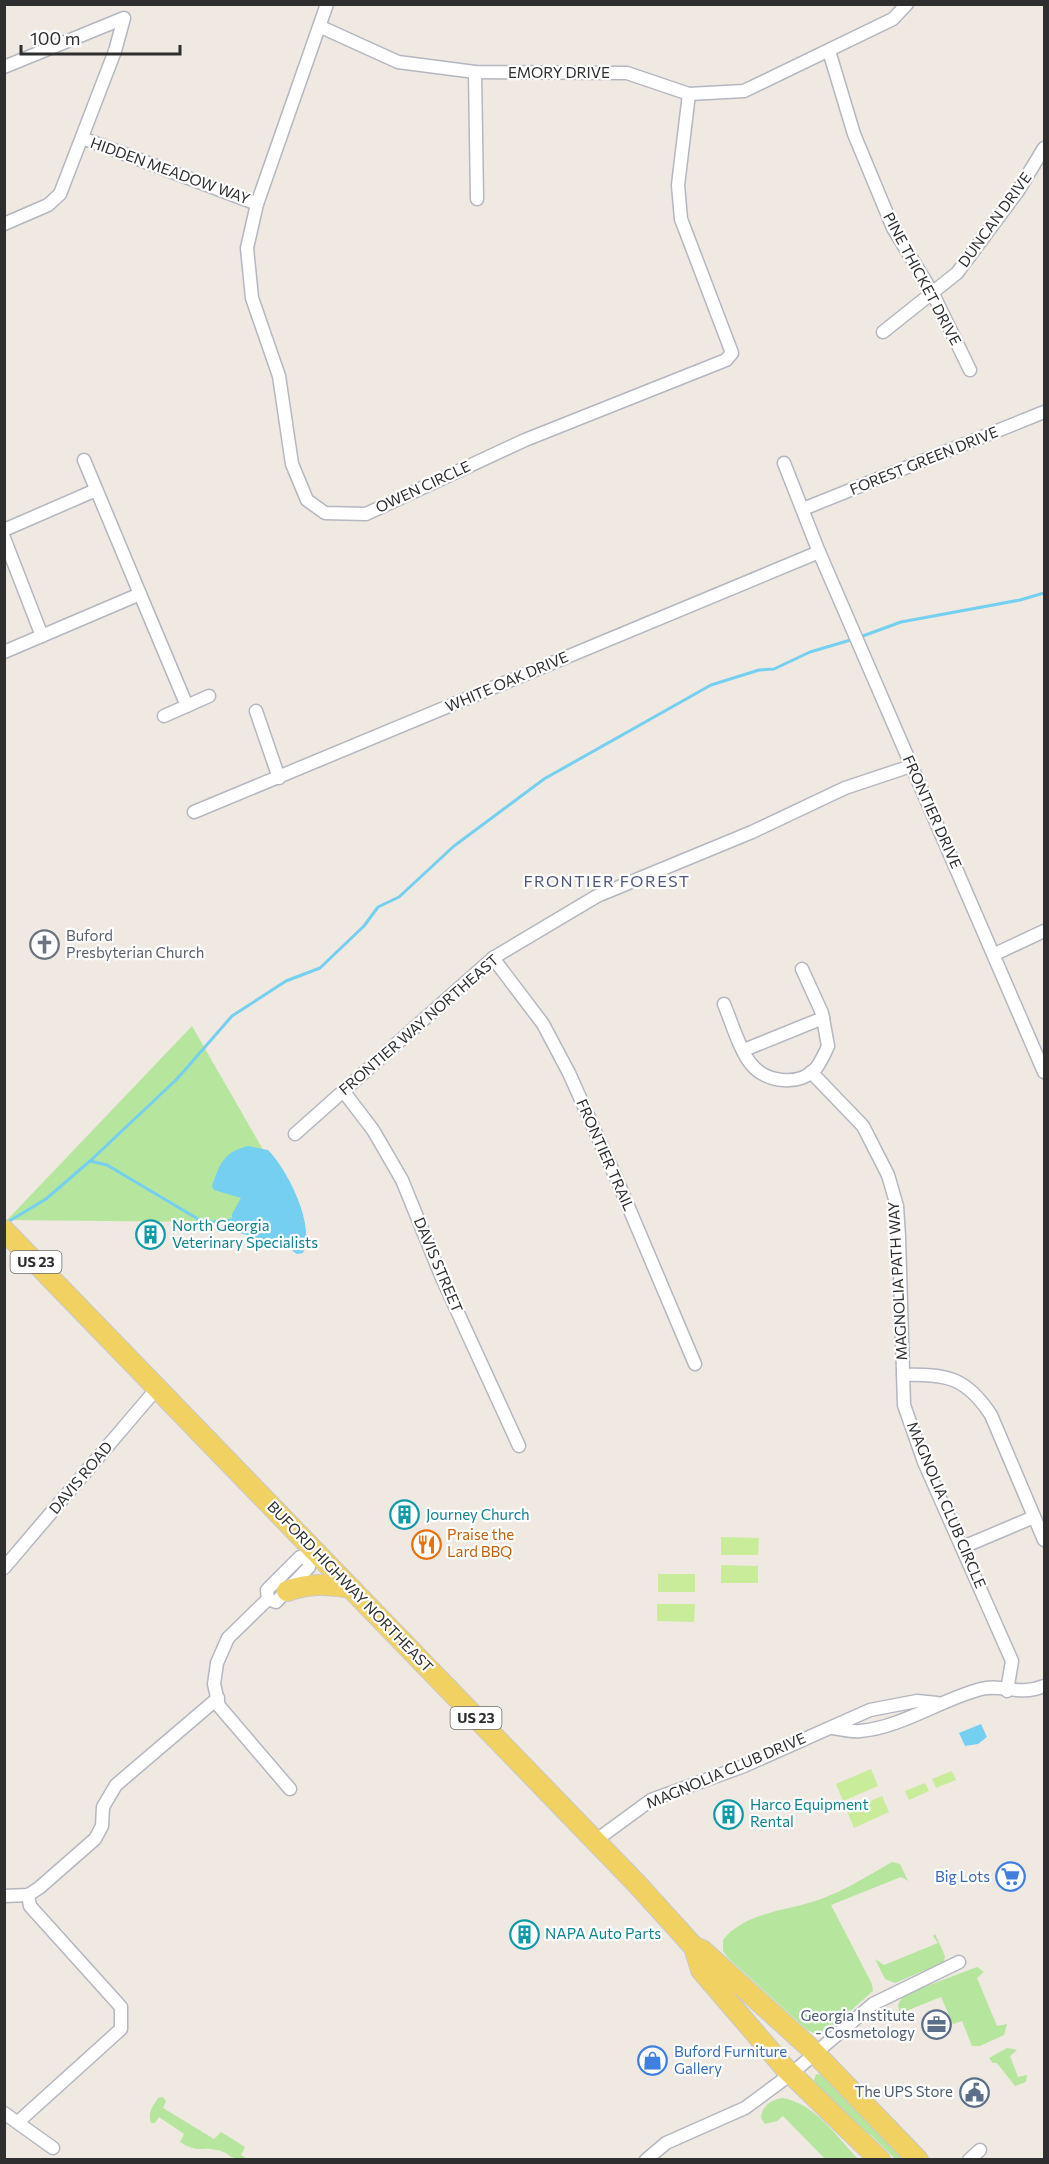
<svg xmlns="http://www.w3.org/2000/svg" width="1049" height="2164" font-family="Commissioner,sans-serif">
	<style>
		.green { fill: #b6e59e }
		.pitch { fill: #c9ec9a }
		.water { fill: #75cff0 }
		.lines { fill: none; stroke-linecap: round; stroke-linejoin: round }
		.stream { stroke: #75cff0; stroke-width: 3 }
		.street-casing { stroke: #b4b7c1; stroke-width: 15 }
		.primary-casing { stroke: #c9c9c9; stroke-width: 22 }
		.street { stroke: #fff; stroke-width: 12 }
		.primary { stroke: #f2d163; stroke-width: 20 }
		.labels { text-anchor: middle; stroke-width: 4.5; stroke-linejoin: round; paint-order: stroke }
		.shield { fill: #fff; stroke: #6d6d6d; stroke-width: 1.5 }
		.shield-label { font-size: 14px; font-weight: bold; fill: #2e2e2e }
		.street-label { font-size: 15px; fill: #2e2e2e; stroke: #fff }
		.worship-label { font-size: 15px; fill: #5b616d; stroke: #fff; text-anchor: start }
		.culture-label { font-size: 15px; fill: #0d838f; stroke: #fff; text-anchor: start }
		.food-label { font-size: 15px; fill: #c56008; stroke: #fff; text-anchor: start }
		.shop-label { font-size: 15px; fill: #366cbe; stroke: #fff; text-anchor: end }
		.service-label { font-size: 15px; fill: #4e5e75; stroke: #fff; text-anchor: end }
		.neighbourhood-label { font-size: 16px; letter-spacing: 1.5px; fill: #4d5680; stroke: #fff }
	</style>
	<rect width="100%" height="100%" fill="#efe9e1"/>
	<g class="green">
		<path d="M192 1026 305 1223 7 1220Z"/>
		<path d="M892 1862 900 1864 908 1881 901 1877 831 1905 872 1984 873 1991 827 2032 816 2034 807 2030 728 1958 723 1951V1940C746 1911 789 1911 821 1899 846 1890 869 1875 892 1862Z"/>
		<path d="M935 1934 945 1956 944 1962 895 1983 885 1979 875 1959 884 1965 938 1943 933 1936Z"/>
		<path d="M977 1967 984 1972 977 1978 997 2026 1007 2024 1004 2035 980 2046H972L962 2021 953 2024 941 1997 901 2013 899 2011 898 2005 903 1995Z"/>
		<path d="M1007 2048 1017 2050 1010 2056 1018 2077 1027 2075 1026 2082 1015 2086 997 2063H993L989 2058Z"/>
		<path d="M816 2074 822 2075 892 2145 910 2159H895L872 2136 848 2120 813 2083Z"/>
		<path d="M163 2097 166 2101 163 2108 214 2139 221 2132 245 2147 241 2155 248 2159C227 2160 232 2153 217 2150 199 2146 199 2154 180 2142L184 2134 159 2117 155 2123H151C147 2113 153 2106 158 2098Z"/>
		<path d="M782 2098C815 2103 837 2137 858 2159H825L783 2116 777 2121 765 2124 761 2118C762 2106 771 2100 782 2098Z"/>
	</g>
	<g class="pitch">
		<path d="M721 1537 759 1538 758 1555H721Z"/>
		<path d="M721 1565 758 1566V1583H721Z"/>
		<rect x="658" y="1574" width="37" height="18"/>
		<path d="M657 1604H695L694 1622 657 1621Z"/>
		<path d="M871 1769 878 1786 843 1801 836 1784Z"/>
		<path d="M952 1771 956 1780 936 1788 932 1779Z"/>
		<path d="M925 1783 929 1791 909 1800 905 1791Z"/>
		<path d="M882 1796 889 1812 854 1828 847 1811Z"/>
	</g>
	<g class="water">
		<path d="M248 1146 268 1150C287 1169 316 1225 303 1253L297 1254 287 1247 240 1233 232 1225V1214L241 1198 214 1190 212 1186C220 1163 224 1152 248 1146Z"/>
		<path d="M981 1724 987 1737 978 1744 965 1746 959 1733Z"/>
	</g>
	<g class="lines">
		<g class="stream">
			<path d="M860 637 901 622 1020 600 1044 593"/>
			<path d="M90 1161 107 1165 198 1219 213 1222 231 1220"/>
			<path d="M6 1223 46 1199 90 1161 177 1079 232 1016 286 981 320 968 364 926 378 907 399 897 454 846 544 779 711 685 759 670 774 669 810 652 854 639"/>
		</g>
		<defs>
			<g id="street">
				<path d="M327 4 257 204 247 248 252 298 279 376 292 464 307 500 325 513 366 514 525 440 726 360 732 353 681 219 678 185 689 94"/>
				<path d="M321 27 398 62 475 72 627 73 689 94 744 91 893 19 907 4"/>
				<path d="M829 51 854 134 893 228 932 292 970 370"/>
				<path d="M4 67 124 18 115 51 60 194 48 205 4 224"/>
				<path d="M475 72 477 199"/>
				<path d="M82 138 257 204"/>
				<path d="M883 332 957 273 1018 191 1044 148"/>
				<path d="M784 463 819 552 1044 1072"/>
				<path d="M803 509 1044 412"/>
				<path d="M4 530 96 490"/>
				<path d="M4 538 42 636"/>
				<path d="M140 594 187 706"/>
				<path d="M4 652 140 594 84 460"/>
				<path d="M256 711 279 778"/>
				<path d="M164 716 209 696"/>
				<path d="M194 812 819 552"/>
				<path d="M995 954 1044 931"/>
				<path d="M493 958 543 1024 569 1073 620 1187 695 1364"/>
				<path d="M724 1004C731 1021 740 1051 751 1064 766 1083 801 1087 817 1067 821 1061 825 1053 828 1046L822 1013 802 969"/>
				<path d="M744 1050 823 1018"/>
				<path d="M811 1072 863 1126 888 1175 897 1206 899 1237 904 1405 924 1462 1012 1661 1007 1691"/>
				<path d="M344 1092 373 1130 402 1180 442 1278 519 1446"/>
				<path d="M295 1134 493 958 597 896 752 832 845 788 911 766"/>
				<path d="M903 1375C947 1374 966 1377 991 1415L1044 1540"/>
				<path d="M963 1547 1034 1517"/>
				<path d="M4 1568 158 1387"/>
				<path d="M268 1599 228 1638 217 1663 214 1684 219 1706 290 1789"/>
				<path d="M268 1599 276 1602 309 1567 310 1559 317 1552"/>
				<path d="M268 1599 267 1590 300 1557 310 1559"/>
				<path d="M833 1728C841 1729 852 1732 860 1731 900 1728 942 1699 981 1689 1002 1683 1018 1697 1044 1686"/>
				<path d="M595 1841 651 1800 744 1766 870 1710 917 1701 937 1703"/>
				<path d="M4 1896 28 1895 39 1888 95 1839 102 1826 103 1807 116 1785 218 1698"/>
				<path d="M4 2113 53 2148"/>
				<path d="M18 2122 121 2029V2007L30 1906 28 1895"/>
				<path d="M646 2160 666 2143 745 2108 791 2074 873 2004 959 1962"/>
				<path d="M969 2160 980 2150"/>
			</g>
			<g id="primary">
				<path d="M4 1230 637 1884 694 1947 701 1970 785 2068 880 2160"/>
				<path d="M287 1591C310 1583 327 1584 351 1588"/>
				<path d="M694 1947 702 1950 808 2046 918 2160"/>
			</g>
		</defs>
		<use href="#street" class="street-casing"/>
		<use href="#primary" class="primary-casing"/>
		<use href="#street" class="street"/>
		<use href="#primary" class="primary"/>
	</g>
	<defs>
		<symbol id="church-ring" viewBox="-11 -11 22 22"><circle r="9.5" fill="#fff" stroke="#6b7280" stroke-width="1.5"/><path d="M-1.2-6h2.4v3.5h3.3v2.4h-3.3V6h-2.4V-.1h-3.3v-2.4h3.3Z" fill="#6b7280"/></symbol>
		<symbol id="building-ring" viewBox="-11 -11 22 22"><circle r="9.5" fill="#fff" stroke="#0f9aa8" stroke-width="1.5"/><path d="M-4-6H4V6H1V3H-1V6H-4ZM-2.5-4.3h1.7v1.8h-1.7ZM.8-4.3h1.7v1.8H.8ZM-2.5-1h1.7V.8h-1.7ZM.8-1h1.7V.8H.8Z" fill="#0f9aa8"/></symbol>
		<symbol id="restaurant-ring" viewBox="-11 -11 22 22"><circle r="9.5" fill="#fff" stroke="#e8710a" stroke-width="1.5"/><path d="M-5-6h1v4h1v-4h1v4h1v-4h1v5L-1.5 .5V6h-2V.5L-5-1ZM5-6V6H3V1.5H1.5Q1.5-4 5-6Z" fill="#e8710a"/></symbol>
		<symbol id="supermarket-ring" viewBox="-11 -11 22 22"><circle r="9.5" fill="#fff" stroke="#3f7fe0" stroke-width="1.5"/><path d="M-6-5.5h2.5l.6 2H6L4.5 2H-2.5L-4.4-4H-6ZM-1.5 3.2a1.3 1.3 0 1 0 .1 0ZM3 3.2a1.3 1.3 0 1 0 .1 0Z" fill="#3f7fe0"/></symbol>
		<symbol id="office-ring" viewBox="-11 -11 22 22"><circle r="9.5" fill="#fff" stroke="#5c6f8a" stroke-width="1.5"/><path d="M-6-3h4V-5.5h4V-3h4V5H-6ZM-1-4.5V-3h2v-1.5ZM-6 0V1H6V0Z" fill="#5c6f8a"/></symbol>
		<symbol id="shop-ring" viewBox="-11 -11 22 22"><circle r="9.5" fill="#fff" stroke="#3f7fe0" stroke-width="1.5"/><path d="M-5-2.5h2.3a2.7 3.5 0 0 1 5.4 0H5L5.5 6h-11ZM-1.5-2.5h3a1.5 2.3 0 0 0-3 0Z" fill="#3f7fe0"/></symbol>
		<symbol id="civic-ring" viewBox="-11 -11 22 22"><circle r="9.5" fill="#fff" stroke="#5c6f8a" stroke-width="1.5"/><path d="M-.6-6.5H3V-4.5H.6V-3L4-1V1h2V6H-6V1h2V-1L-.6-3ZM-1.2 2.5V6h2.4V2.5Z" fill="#5c6f8a"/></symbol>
	</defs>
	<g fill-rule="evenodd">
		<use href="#church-ring" x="28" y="928" width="33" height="33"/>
		<use href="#building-ring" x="134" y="1218" width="33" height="33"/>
		<use href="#building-ring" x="388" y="1498" width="33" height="33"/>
		<use href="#restaurant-ring" x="410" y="1528" width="33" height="33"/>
		<use href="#building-ring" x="712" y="1798" width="33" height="33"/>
		<use href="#supermarket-ring" x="994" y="1860" width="33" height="33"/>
		<use href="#building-ring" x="508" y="1918" width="33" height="33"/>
		<use href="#office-ring" x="920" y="2008" width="33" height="33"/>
		<use href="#shop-ring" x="636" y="2044" width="33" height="33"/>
		<use href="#civic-ring" x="958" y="2076" width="33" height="33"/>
	</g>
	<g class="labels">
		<g class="shield">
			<rect x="10.5" y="1251" width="51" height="22" rx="4.5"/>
			<rect x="450.5" y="1707" width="51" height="22" rx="4.5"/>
		</g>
		<g class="shield-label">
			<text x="36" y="1267">US 23</text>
			<text x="476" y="1723">US 23</text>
		</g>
		<g class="street-label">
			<text x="559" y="78">EMORY DRIVE</text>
			<text transform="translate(170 171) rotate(20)" y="5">HIDDEN MEADOW WAY</text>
			<text transform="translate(995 220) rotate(-54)" y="5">DUNCAN DRIVE</text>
			<text transform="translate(922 279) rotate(62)" y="5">PINE THICKET DRIVE</text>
			<text transform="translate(924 461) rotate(-22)" y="5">FOREST GREEN DRIVE</text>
			<text transform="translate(423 487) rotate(-25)" y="5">OWEN CIRCLE</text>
			<text transform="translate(507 682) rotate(-23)" y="5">WHITE OAK DRIVE</text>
			<text transform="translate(932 812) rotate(66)" y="5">FRONTIER DRIVE</text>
			<text transform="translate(419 1025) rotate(-41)" y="5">FRONTIER WAY NORTHEAST</text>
			<text transform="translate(605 1155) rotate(66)" y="5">FRONTIER TRAIL</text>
			<text transform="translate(438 1265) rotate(67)" y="5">DAVIS STREET</text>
			<text transform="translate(898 1281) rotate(-93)" y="5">MAGNOLIA PATH WAY</text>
			<text transform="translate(81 1478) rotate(-50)" y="5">DAVIS ROAD</text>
			<text transform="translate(946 1505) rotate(67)" y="5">MAGNOLIA CLUB CIRCLE</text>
			<text transform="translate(350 1587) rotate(46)" y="5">BUFORD HIGHWAY NORTHEAST</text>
			<text transform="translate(726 1771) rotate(-23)" y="5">MAGNOLIA CLUB DRIVE</text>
		</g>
		<g class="worship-label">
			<text x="66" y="941">Buford<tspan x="66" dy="17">Presbyterian Church</tspan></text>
		</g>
		<g class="culture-label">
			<text x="172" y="1231">North Georgia<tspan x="172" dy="17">Veterinary Specialists</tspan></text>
			<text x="426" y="1520">Journey Church</text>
			<text x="750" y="1810">Harco Equipment<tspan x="750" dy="17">Rental</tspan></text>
			<text x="545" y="1939">NAPA Auto Parts</text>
		</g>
		<g class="food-label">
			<text x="447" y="1540">Praise the<tspan x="447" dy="17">Lard BBQ</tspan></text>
		</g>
		<g class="shop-label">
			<text x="990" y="1882">Big Lots</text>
			<text x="674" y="2057" text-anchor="start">Buford Furniture<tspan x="674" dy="17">Gallery</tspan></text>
		</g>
		<g class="service-label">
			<text x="915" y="2021">Georgia Institute<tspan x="915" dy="17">- Cosmetology</tspan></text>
			<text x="953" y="2097">The UPS Store</text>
		</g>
		<g class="neighbourhood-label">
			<text x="607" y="887">FRONTIER FOREST</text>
		</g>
	</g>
	<rect width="1049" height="2164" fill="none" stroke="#2e2e2e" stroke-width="12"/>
	<path d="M21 45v9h159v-9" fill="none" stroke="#2e2e2e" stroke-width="3"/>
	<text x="30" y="45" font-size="18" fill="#2e2e2e" stroke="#ffffff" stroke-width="4.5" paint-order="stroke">100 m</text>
</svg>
